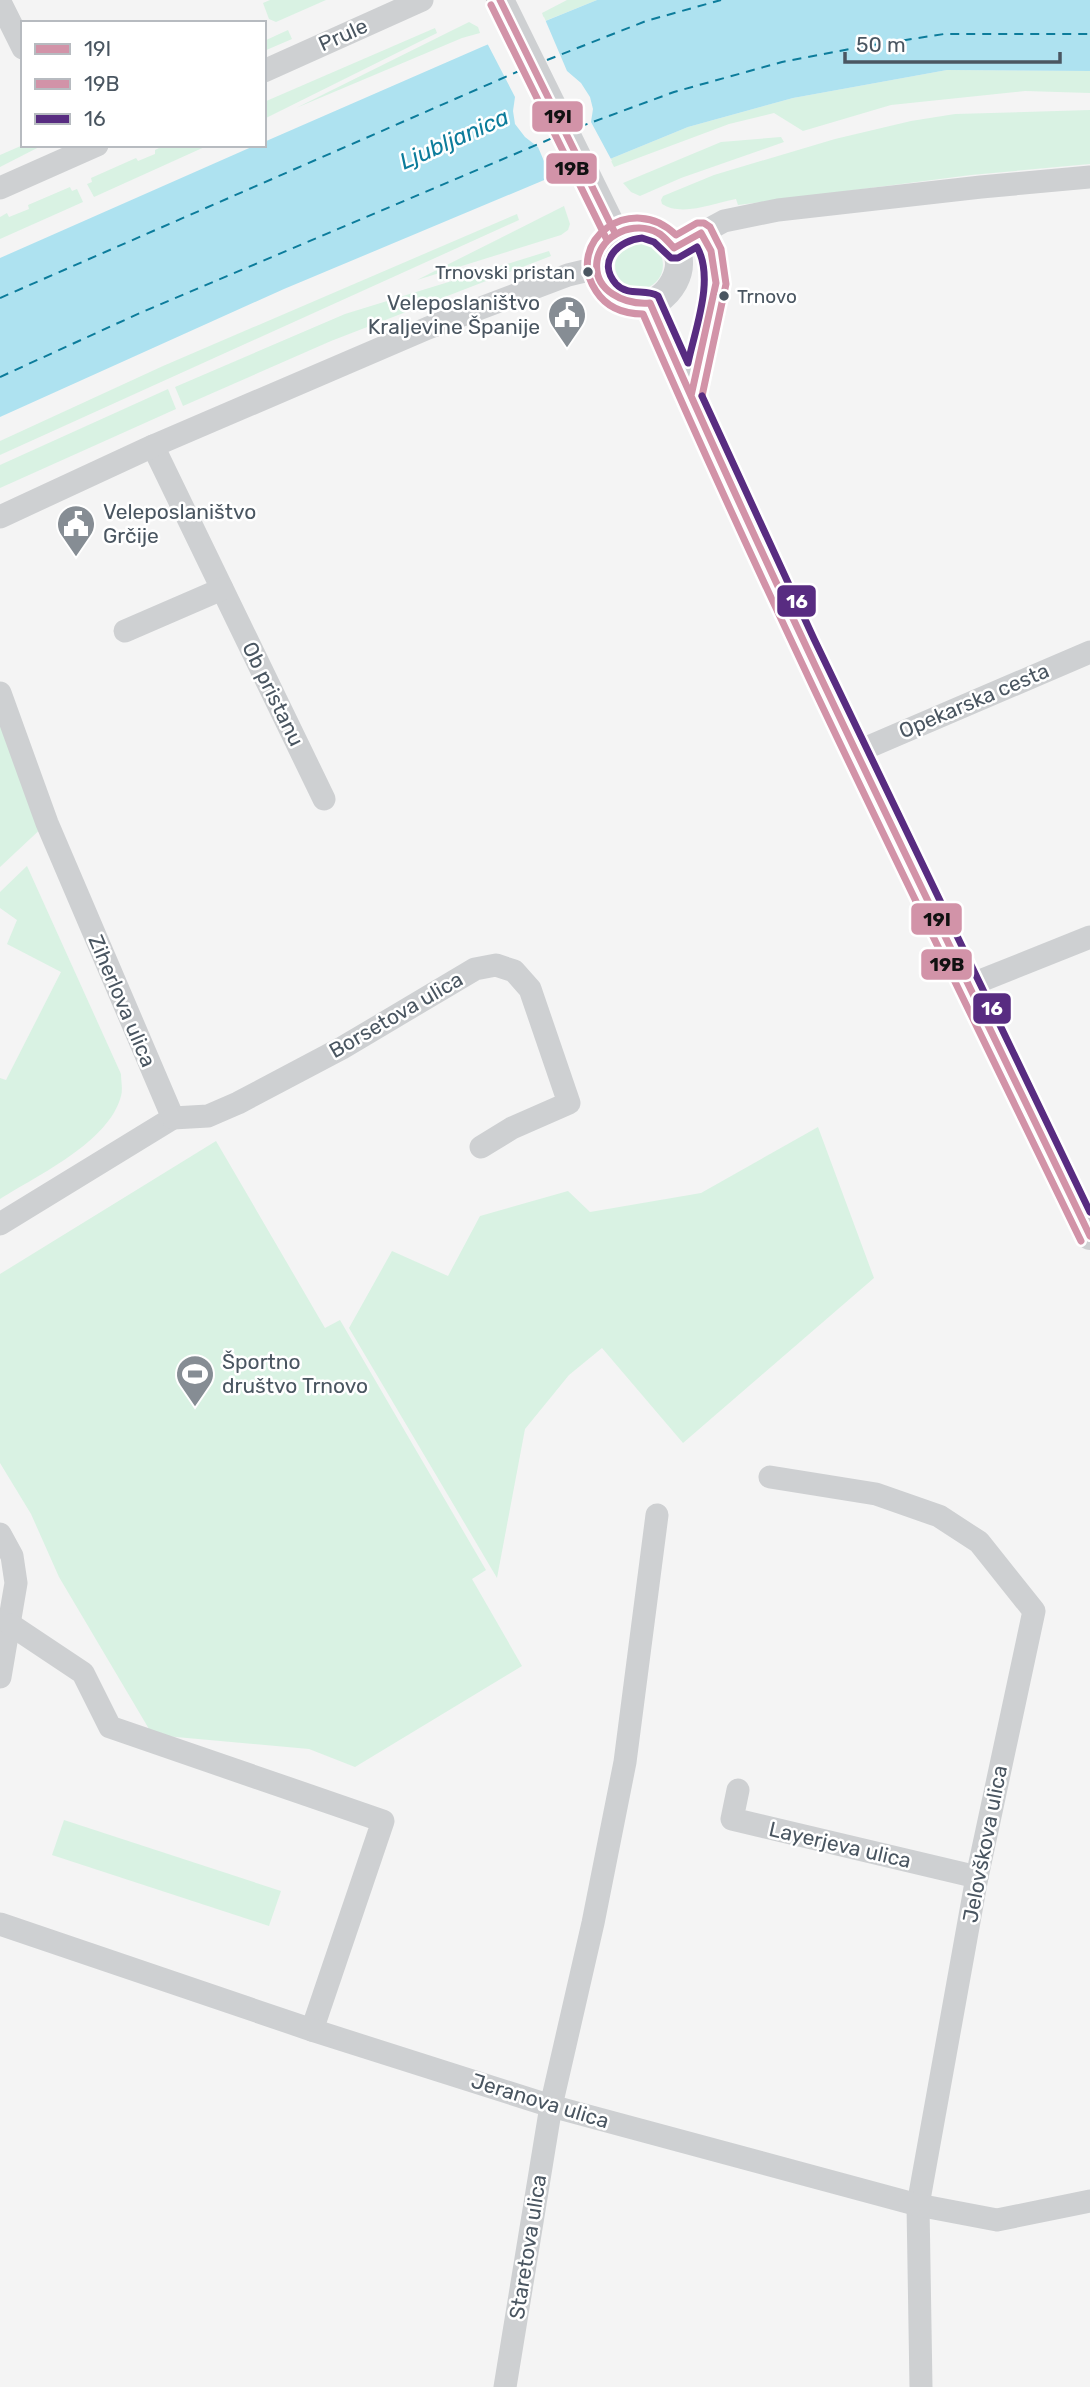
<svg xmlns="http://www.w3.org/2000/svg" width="1090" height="2387" font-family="Rubik,sans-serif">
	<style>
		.green { fill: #d9f2e3 }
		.water { fill: #aee2f0 }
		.pier { fill: #f4f4f4 }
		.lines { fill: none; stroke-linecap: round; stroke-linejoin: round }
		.ferry { stroke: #0c7c9b; stroke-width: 2; stroke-dasharray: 9 7; stroke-linecap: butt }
		.minor { stroke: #ced0d2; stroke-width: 23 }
		.tertiary { stroke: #ced0d2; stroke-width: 28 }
		.bus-1-casing { stroke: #fff; stroke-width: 12 }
		.bus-2-casing { stroke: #fff; stroke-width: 12 }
		.bus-3-casing { stroke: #fff; stroke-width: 12 }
		.bus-1 { stroke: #d293a8; stroke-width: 7 }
		.bus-2 { stroke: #d293a8; stroke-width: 7 }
		.bus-3 { stroke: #582c81; stroke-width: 7 }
		.bus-dot { fill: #4a5661; stroke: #fff; stroke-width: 2.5 }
		.labels { text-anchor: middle; stroke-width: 5; stroke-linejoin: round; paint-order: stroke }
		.bus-label { font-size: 19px; fill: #4a5661; stroke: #fff; text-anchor: end }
		.street-label { font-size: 21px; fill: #4a5661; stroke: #fff }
		.poi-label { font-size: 21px; fill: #4a5661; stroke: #fff; text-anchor: start }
		.water-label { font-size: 23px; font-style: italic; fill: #0c7c9b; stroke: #fff }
		.line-badge { stroke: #fff; stroke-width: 2.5 }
		.badge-label { font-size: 19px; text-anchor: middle; font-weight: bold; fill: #fff }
		.pale-badge-label { font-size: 19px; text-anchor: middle; font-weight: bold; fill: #111 }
	</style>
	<rect width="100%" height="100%" fill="#f4f4f4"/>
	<g class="green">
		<path d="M270 0H326L276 22 269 19 263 3Z"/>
		<path d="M567 0H597L545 21 542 13Z"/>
		<path d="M469 22 478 27 480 33 462 38 296 108Z"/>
		<path d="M435 28 437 33 264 119V102Z"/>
		<path d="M288 30 292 39 264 51V41Z"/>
		<path d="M947 70 1090 71V93L1025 91 891 105 803 131 774 113 729 124 614 167 610 159 688 127 793 98Z"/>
		<path d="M1090 110V164L971 175 738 205 736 199C714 203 682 217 662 204L661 200 663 196 714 175 835 139 911 121 955 114Z"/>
		<path d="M781 137 784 142 681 178 640 196 631 192 623 183 721 142Z"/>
		<path d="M23 145H43L0 167V155Z"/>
		<path d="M165 145H209L94 197 87 184 92 182 91 178 136 158 138 161 155 154V150Z"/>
		<path d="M70 187 72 191 77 189 83 202 0 239V217L7 213 9 217 29 209 28 205Z"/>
		<path d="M564 206 570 224 568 230 561 235 417 280Z"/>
		<path d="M517 214 519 220 0 455V441L163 366Z"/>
		<circle cx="639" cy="265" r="24"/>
		<path d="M549 251 551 256 331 341 183 406 175 387 345 314Z"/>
		<path d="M168 389 176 409 0 488V465Z"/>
		<path d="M0 693 47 823 0 867Z"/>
		<path d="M27 866 121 1074C121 1081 123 1089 121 1096 109 1142 38 1175 0 1199V1078L6 1080 61 972 7 944 17 920 0 908V892Z"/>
		<path d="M818 1127 874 1278 683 1443 602 1348 569 1375 525 1429 497 1578 349 1328 392 1251 448 1276 480 1216 568 1191 590 1212 701 1193Z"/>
		<path d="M216 1141 325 1328 340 1320 486 1570 472 1579 522 1666 355 1767 309 1749 165 1736 149 1729 59 1577 31 1514 0 1463V1274Z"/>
		<path d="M64 1820 281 1891 269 1926 52 1855Z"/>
	</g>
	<path class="water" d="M597 0H1090V71L947 70 793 98 688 127 610 159 549 178 284 289 0 417V258L256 145H264V142L484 46Z"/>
	<path class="pier" d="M544 17 567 71 581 83 590 97 593 109 591 122 612 161 552 180 538 147 525 137 515 124 513 111 515 97 486 41Z"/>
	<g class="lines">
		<g class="ferry">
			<path d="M547 60 646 21 721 0"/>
			<path d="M579 127 674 92 782 62 860 47 944 34H1090"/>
			<path d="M0 298 519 71"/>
			<path d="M0 377 140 313 555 137"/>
		</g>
		<g class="minor">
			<path d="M0 2 23 48"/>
			<path d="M264 71 422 0"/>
			<path d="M0 188 97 145"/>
			<path d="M674 248 724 221 778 210 981 187 1090 177"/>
			<path d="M153 446 324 799"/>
			<path d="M0 517 153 446 428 328 568 275 597 268"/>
			<path d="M125 631 222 589"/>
			<path d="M0 693 47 823 173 1118 0 1224"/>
			<path d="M859 751 1090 652"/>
			<path d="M970 985 1090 937"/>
			<path d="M173 1118 208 1116 238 1103 342 1048 475 969 496 965 514 971 530 989 569 1103 512 1128 481 1147"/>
			<path d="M770 1477 876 1494 939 1516 979 1542 1034 1611 977 1877 918 2205 921 2387"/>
			<path d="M0 1534 12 1556 16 1583 0 1677"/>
			<path d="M11 1625 83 1673 110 1727 383 1821 312 2030"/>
			<path d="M738 1790 732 1819 977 1877"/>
			<path d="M0 1924 312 2030 551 2106 918 2205 997 2220 1090 2201"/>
			<path d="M505 2387 551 2106 593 1923 625 1762 657 1515"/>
		</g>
		<g class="tertiary">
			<path d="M500 0 615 233"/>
			<path d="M632 227C662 226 691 250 674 282 639 345 548 257 632 227Z"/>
			<path d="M650 303 712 446 805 644 1090 1236"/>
		</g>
		<defs>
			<g id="bus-1">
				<path d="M500 0 615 233"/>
				<path d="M691 396 716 283 711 251 701 233 674 248C669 243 664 236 658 233 635 220 601 234 597 261 593 291 625 305 650 303 787 618 941 926 1090 1236"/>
			</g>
			<g id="bus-2">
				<path d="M491 5 606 238"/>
				<path d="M702 396 726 284 721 249 710 227 704 223H697L676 235C632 191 563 241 596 291 607 308 624 314 643 314 779 627 932 933 1081 1241"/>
			</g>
			<g id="bus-3">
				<path d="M642 238 654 242 671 258H678L697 247C715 279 695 329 688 363L658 296C646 288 628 297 616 284 596 261 619 240 642 238Z"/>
				<path d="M702 396 814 639 1090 1212"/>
			</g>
		</defs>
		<use href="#bus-1" class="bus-1-casing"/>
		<use href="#bus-2" class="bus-2-casing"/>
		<use href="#bus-3" class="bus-3-casing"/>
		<use href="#bus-1" class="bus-1"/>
		<use href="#bus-2" class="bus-2"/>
		<use href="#bus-3" class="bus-3"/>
	</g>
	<defs>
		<symbol id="civic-pin" viewBox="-11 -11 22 30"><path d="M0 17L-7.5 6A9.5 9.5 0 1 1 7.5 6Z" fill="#868d94" stroke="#fff"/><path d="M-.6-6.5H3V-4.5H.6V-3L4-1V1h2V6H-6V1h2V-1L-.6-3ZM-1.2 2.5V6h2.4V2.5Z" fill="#fff"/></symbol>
		<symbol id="stadium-pin" viewBox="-11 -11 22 30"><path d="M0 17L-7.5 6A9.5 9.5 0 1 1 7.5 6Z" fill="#868d94" stroke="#fff"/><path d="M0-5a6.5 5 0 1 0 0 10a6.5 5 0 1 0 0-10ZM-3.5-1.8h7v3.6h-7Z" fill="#fff"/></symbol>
	</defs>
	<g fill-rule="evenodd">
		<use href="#civic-pin" x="545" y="293" width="44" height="60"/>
		<use href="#civic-pin" x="54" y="502" width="44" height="60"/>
		<use href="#stadium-pin" x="173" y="1352" width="44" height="60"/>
	</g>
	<g class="bus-dot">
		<circle cx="588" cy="272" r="6"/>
		<circle cx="724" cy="296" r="6"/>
	</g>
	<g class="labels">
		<g class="bus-label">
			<text x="575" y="279">Trnovski pristan</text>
			<text x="737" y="303" text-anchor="start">Trnovo</text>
		</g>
		<g class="street-label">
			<text transform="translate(343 35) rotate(-24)" y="7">Prule</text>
			<text transform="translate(273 694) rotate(64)" y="7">Ob pristanu</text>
			<text transform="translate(974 701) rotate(-23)" y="7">Opekarska cesta</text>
			<text transform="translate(122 1001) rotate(67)" y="7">Ziherlova ulica</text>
			<text transform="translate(396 1015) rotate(-30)" y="7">Borsetova ulica</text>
			<text transform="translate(985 1844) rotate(-79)" y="7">Jelovškova ulica</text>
			<text transform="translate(840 1845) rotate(13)" y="7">Layerjeva ulica</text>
			<text transform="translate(540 2101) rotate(17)" y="7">Jeranova ulica</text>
			<text transform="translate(528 2247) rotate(-81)" y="7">Staretova ulica</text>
		</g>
		<g class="poi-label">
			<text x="540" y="310" text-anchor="end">Veleposlaništvo<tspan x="540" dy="24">Kraljevine Španije</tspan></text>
			<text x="103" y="519">Veleposlaništvo<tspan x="103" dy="24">Grčije</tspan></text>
			<text x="222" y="1369">Športno<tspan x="222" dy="24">društvo Trnovo</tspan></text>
		</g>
		<g class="water-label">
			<text transform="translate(454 139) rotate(-24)" y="8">Ljubljanica</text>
		</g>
	</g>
	<g class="line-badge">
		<rect x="531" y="100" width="53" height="33" rx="7" fill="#d293a8"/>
		<rect x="545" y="152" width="53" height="33" rx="7" fill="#d293a8"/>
		<rect x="776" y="584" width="41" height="34" rx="7" fill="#582c81"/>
		<rect x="910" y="902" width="53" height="34" rx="7" fill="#d293a8"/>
		<rect x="920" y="948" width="53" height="33" rx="7" fill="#d293a8"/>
		<rect x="972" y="992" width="40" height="33" rx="7" fill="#582c81"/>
	</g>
	<g class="badge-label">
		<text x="797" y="608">16</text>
		<text x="992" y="1015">16</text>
	</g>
	<g class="pale-badge-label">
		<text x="558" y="123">19I</text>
		<text x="572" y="175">19B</text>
		<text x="937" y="926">19I</text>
		<text x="947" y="971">19B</text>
	</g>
	<rect x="21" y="21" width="245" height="126" fill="#ffffff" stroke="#b7bbc0" stroke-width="2"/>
	<rect x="35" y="44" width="35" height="10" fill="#d293a8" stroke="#b7bbc0" stroke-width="2"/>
	<text x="84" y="56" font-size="21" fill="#4a5661">19I</text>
	<rect x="35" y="79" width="35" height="10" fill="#d293a8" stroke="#b7bbc0" stroke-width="2"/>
	<text x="84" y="91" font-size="21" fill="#4a5661">19B</text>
	<rect x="35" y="114" width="35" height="10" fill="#582c81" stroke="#b7bbc0" stroke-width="2"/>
	<text x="84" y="126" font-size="21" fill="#4a5661">16</text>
	<path d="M845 52v10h215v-10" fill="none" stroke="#4a5661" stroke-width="3.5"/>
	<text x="856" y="52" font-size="21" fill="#4a5661" stroke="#ffffff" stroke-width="5" paint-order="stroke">50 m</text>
</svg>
